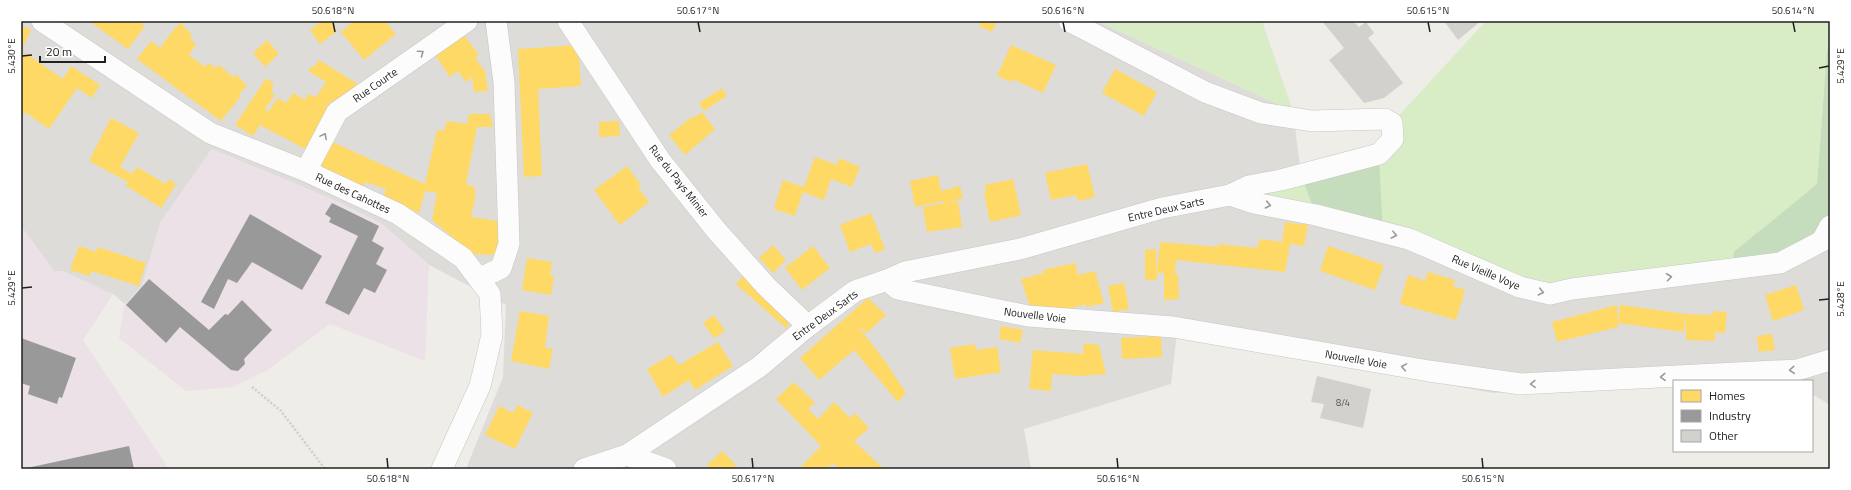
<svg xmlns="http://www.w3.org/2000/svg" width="1851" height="490" font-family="'Titillium Web',sans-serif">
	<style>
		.residential { fill: #dddcd9 }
		.industrial { fill: #ebe1e6 }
		.grass { fill: #d8ecc6 }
		.forest { fill: #c6ddbd }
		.homes { fill: #ffd966 }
		.industry { fill: #999 }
		.building { fill: #d2d1cd }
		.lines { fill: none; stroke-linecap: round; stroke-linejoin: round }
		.minor-casing { stroke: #c7c6c4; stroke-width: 22 }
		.path { stroke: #d7cbc7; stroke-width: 2.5; stroke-dasharray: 2 2; stroke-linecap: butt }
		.minor { stroke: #fcfcfc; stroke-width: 21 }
		.oneway { stroke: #999 }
		.ticks { fill: none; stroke: #202020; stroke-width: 1.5 }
		.labels { text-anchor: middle; stroke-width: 4; stroke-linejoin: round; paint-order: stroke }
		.number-label { font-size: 9px; fill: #4c4c4b }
		.street-label { font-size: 11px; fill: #202020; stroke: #fff }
		.neatline { fill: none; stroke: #202020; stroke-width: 1.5 }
		.ticks-label { font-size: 10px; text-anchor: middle; fill: #202020 }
	</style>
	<rect width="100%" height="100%" fill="#eeede8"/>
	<path class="residential" d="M21 21H1097L1293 111 1301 175 1316 215 1830 226V405L1812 394V381H1791L1783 376 1493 393 1177 333 1171 384 1024 429 1031 469H466L503 377 506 305 429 265 382 224 334 200 212 149 161 221 142 285 126 305 113 294 54 271 21 226Z"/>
	<g class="industrial">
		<path d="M212 149 334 200 382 224 429 265 425 361 330 324 266 371 233 387 186 391 119 338 124 306 142 285 161 221Z"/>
		<path d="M21 226 54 271H63L113 294 83 340 169 469H21Z"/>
	</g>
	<g class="grass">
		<path d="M1097 21H1262L1293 111Z"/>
		<path d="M1486 21H1830V45L1827 51 1817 184 1734 252 1731 269 1550 294 1383 232 1379 154 1392 123Z"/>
		<path d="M1301 175 1316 215 1254 203 1249 186Z"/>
	</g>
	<g class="forest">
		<path d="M1830 45V226L1822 241 1731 269 1734 252 1817 184 1827 51Z"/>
		<path d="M1379 154 1383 232 1316 215 1301 175Z"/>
	</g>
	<g class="homes">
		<path d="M89 21H138L145 26 128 49Z"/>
		<path d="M322 21H330L337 31 320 44 310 30Z"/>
		<path d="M354 21H385L396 34 364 60 341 32Z"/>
		<path d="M981 21H997L992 32 979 26Z"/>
		<path d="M181 23 192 35 190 38 196 44 189 55 205 67 209 63 215 68 219 65 233 77 237 75 247 86 239 94 241 96 221 121 137 59 151 41 160 48 174 29Z"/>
		<path d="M21 25 31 30 21 51Z"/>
		<path d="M463 34 479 55 475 58 485 71 488 91 474 92 472 77 466 82 458 71 450 77 435 55Z"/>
		<path d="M267 40 279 54 265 67 253 53Z"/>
		<path d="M578 45 581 86 538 89 542 176 524 177 518 49Z"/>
		<path d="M1011 45 1056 65 1043 93 1012 79 1011 82 997 76Z"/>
		<path d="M25 53 63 79 71 66 100 85 92 98 77 88 49 129 25 112 21 119V58Z"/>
		<path d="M319 60 358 84 338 99 331 102 326 107 332 112 307 150 260 125 253 136 235 125 266 78 273 83 272 93 275 95 265 109 268 112 278 98 286 103 293 93 305 100 308 94 316 97 326 82 308 71 312 66 314 67Z"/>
		<path d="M1115 69 1157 92 1144 116 1102 93Z"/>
		<path d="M722 88 727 96 704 111 699 103Z"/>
		<path d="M702 112 715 129 685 155 669 135 693 116 694 118Z"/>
		<path d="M469 114H490L493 127H477L466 184 475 187V199L471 217 498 221V255L468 254 457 241 432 220 437 193 425 191 419 213 383 197 386 189 365 182 363 187 321 168 318 159 330 141 425 184 437 130 444 131 447 121 467 124Z"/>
		<path d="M111 118 139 133 120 167 132 174 137 167 166 184 169 179 176 184 161 208 125 185 128 182 89 161Z"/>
		<path d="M619 121 620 136 599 137V122Z"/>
		<path d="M815 157 837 165 839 158 860 167 852 187 831 179 824 200 803 192 795 216 774 209 783 180 804 187Z"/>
		<path d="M1087 164 1095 197 1078 201 1076 195 1051 200 1045 173Z"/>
		<path d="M627 166 641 185 638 187 649 202 620 225 594 190Z"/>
		<path d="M938 175 941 191 960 186 963 198 946 203 958 201 962 227 927 232 923 207 944 203V201L915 207 910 181Z"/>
		<path d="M1013 179 1021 215 990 222 984 193H986L985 185Z"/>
		<path d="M871 213 885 249 875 253 871 244 850 252 840 225Z"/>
		<path d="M1285 222 1308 225 1304 246 1290 244 1285 272 1176 260 1175 274H1178L1179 299 1164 300V273H1157L1160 242 1219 247 1218 244 1257 248 1260 239 1282 242Z"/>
		<path d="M773 245 786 260 773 273 759 258Z"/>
		<path d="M79 246 96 252 98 247 146 263 139 286 91 271 90 276 70 270Z"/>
		<path d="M813 246 830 268 802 290 785 268Z"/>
		<path d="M1328 246 1384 265 1375 290 1320 271Z"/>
		<path d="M1156 249 1157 280H1145V250Z"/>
		<path d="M527 258 552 262 550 275 554 276 551 295 522 290Z"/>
		<path d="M1075 263 1078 275 1095 271 1104 303 1086 307V304L1054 313 1030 307 1021 279 1044 273 1043 270Z"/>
		<path d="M1428 272 1455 280 1453 286 1465 290 1456 320 1400 304 1408 275 1425 281Z"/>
		<path d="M746 273 795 317 786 328 736 284Z"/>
		<path d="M1124 283 1129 309 1113 312 1108 286Z"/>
		<path d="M1796 285 1804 310 1773 321 1765 295Z"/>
		<path d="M868 298 886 315 867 333 858 326 885 361 906 393 898 402 854 350 819 380 800 358Z"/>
		<path d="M1617 305 1618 327 1557 342 1552 322Z"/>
		<path d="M1620 305 1686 314 1713 315V311L1727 312 1725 333 1715 332V341L1686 340V316L1684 332 1618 323Z"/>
		<path d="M520 311 549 316 545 348 553 349 549 369 511 361Z"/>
		<path d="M714 315 725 331 714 338 703 323Z"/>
		<path d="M1001 326 1023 330 1020 343 999 339Z"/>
		<path d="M1772 334 1775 350 1759 352 1757 336Z"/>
		<path d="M1161 336 1162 357 1122 359 1121 338Z"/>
		<path d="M718 342 733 366 695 390 689 380 663 397 647 369 671 355 679 365Z"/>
		<path d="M1084 343 1099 345 1106 374 1081 376 1052 374 1051 391 1029 389 1033 350 1083 354Z"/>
		<path d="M975 344 976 350 997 347 1001 372 955 379 950 348Z"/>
		<path d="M794 382 815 403 808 409 818 419 834 402 850 418 855 413 869 428 854 441 884 469H839L833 463 827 469H799L821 446 776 399Z"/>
		<path d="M518 405 533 413 515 449 485 435 499 406 513 413Z"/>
		<path d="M722 451 736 465 731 469H711L707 465Z"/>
	</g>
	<g class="industry">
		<path d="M332 203 379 226 372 241 384 248 376 264 387 270 375 293 364 288 349 315 325 303 358 236 329 222 331 218 325 214Z"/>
		<path d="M250 214 322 256 302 290 252 262 237 283 228 279 214 309 201 302Z"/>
		<path d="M149 279 209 330 225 314 228 315 242 300 272 330 244 359 245 364 238 371 231 370 180 327 166 343 126 305Z"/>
		<path d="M21 338 76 358 62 398 59 397 57 404 28 394 30 386 21 383Z"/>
		<path d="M129 446 134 469H27V468Z"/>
	</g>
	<g class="building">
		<path d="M1322 21H1353L1359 27 1366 22 1374 33 1368 38 1403 83 1384 98 1364 103 1329 60 1344 48Z"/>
		<path d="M1444 21H1481L1458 40Z"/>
		<path d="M1317 376 1371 389 1363 428 1320 418 1324 404 1311 402Z"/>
	</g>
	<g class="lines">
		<defs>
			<g id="minor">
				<path d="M42 21 210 133 306 171 398 214 463 258 490 294 492 335 480 386 442 469"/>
				<path d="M568 21 660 160 716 230 766 286 808 326"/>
				<path d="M306 171 337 112 467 21"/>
				<path d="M1230 195 1254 203 1316 215 1409 239 1520 287 1550 294 1572 289 1780 263 1822 241 1830 226"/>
				<path d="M479 279 501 268 509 244 504 82 496 21"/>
				<path d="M887 280 898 289 1028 316 1173 327 1429 371 1521 384 1797 370 1830 360"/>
				<path d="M627 455 666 469"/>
				<path d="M584 469 627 455 759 367 808 326 855 291 887 280 905 272 1020 249 1162 208 1230 195 1249 186 1281 180 1379 154 1393 139 1392 123 1385 119 1312 121 1261 113 1205 92 1069 21"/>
			</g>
		</defs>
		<use href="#minor" class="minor-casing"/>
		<path class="path" d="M252 387 281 411 325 469"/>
		<use href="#minor" class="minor"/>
	</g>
	<defs><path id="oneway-chevron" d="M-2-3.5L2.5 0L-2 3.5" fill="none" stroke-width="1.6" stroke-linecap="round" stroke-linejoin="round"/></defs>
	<g class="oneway">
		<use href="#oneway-chevron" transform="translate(421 53) rotate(-35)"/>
		<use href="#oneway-chevron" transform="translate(324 136) rotate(-62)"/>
		<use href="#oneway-chevron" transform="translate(1268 205) rotate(12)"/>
		<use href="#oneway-chevron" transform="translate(1394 235) rotate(14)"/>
		<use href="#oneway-chevron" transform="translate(1669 277) rotate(-7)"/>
		<use href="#oneway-chevron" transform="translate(1541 292) rotate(13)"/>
		<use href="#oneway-chevron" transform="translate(1404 367) rotate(-170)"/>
		<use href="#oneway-chevron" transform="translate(1792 370) rotate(175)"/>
		<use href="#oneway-chevron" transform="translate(1663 377) rotate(177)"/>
		<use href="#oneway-chevron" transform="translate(1533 384) rotate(177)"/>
	</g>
	<path class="ticks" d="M333 22 335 32M698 22 700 32M1063 22 1065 32M1428 22 1430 32M1793 22 1795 32M22 56 32 55M1819 68 1829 66M22 288 32 287M1819 300 1829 299M387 458 388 468M752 458 753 468M1117 458 1118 468M1482 458 1483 468"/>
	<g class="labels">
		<g class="number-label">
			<text x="1343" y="406">8/4</text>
		</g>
		<g class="street-label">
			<text transform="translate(375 85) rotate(-35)" y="4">Rue Courte</text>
			<text transform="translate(679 181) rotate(52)" y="4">Rue du Pays Minier</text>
			<text transform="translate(353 193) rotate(25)" y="4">Rue des Cahottes</text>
			<text transform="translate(1166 209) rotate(-13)" y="4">Entre Deux Sarts</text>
			<text transform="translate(1486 272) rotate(23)" y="4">Rue Vieille Voye</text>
			<text transform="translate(825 315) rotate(-36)" y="4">Entre Deux Sarts</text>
			<text transform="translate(1035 315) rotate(7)" y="4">Nouvelle Voie</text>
			<text transform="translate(1356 359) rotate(10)" y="4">Nouvelle Voie</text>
		</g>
	</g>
	<rect width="1851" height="490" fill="none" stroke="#ffffff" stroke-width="44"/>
	<rect x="1673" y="380" width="140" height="72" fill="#ffffff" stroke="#a6a6a6"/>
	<rect x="1681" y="390" width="20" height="12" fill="#ffd966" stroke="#a6a6a6"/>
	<text x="1709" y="400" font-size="12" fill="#202020">Homes</text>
	<rect x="1681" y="410" width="20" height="12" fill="#999999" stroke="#a6a6a6"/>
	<text x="1709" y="420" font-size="12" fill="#202020">Industry</text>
	<rect x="1681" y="430" width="20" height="12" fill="#d2d1cd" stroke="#a6a6a6"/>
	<text x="1709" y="440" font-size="12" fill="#202020">Other</text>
	<path d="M40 56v6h65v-6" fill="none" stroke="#202020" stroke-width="2"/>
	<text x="46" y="56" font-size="12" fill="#202020" stroke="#ffffff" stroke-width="3" paint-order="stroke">20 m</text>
	<rect x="22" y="22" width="1807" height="446" class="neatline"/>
	<g class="ticks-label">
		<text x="333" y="14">50.618°N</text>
		<text x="698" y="14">50.617°N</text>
		<text x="1063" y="14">50.616°N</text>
		<text x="1428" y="14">50.615°N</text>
		<text x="1793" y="14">50.614°N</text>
		<text transform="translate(11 56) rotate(-90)" y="4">5.430°E</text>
		<text transform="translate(1840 66) rotate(-90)" y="4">5.429°E</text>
		<text transform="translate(11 288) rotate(-90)" y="4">5.429°E</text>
		<text transform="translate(1840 299) rotate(-90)" y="4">5.428°E</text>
		<text x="388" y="482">50.618°N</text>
		<text x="753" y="482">50.617°N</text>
		<text x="1118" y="482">50.616°N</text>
		<text x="1483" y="482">50.615°N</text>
	</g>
</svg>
